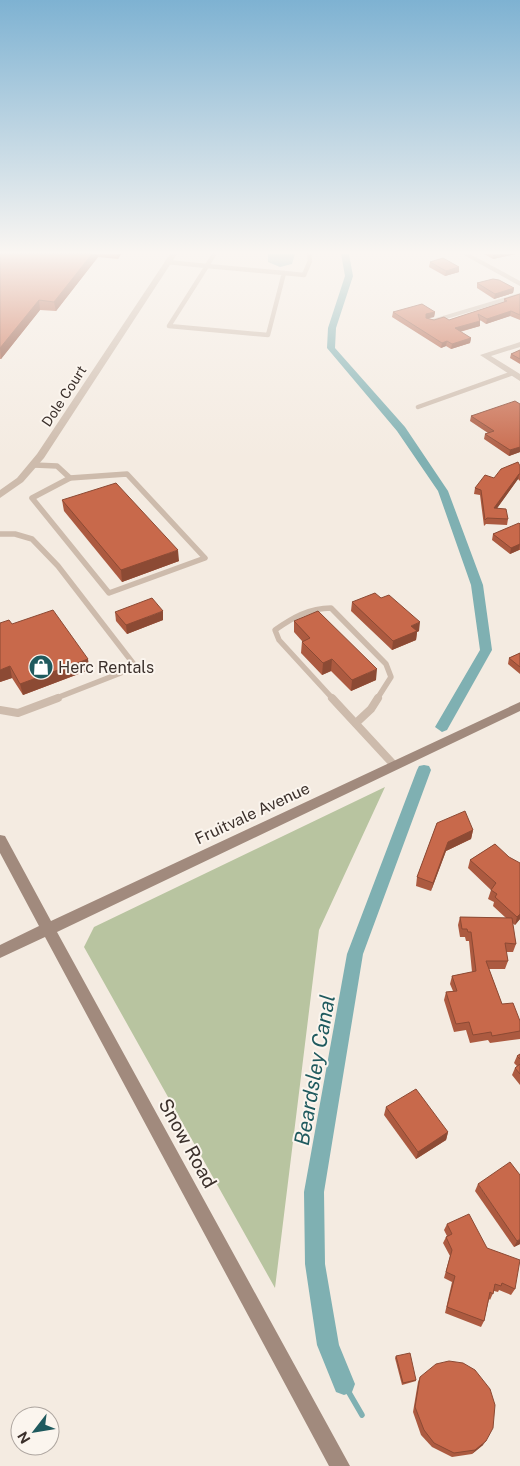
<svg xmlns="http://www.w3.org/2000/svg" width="520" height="1466" font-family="'Public Sans',sans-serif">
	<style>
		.green { fill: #b8c4a0 }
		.water { fill: #7fb0b2 }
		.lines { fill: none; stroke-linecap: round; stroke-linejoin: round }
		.stream { stroke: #7fb0b2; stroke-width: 5.5 }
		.canal { fill: #7fb0b2; fill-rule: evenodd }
		.service-far2 { stroke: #cdbbac; stroke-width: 4.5 }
		.service-far1 { stroke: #cdbbac; stroke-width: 5.5 }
		.service { stroke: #cdbbac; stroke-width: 8 }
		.minor { fill: #cdbbac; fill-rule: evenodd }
		.secondary { fill: #a18a7d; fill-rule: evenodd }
		.wall { fill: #ac5a40 }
		.shaded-wall { fill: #8c4a34 }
		.building { fill: #c8694b; stroke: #8c4a34 }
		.labels { text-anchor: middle; stroke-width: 4; stroke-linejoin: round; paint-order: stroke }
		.far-street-label { font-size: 14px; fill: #3b302b; stroke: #fbf5ee }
		.poi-label { font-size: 16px; fill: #3b302b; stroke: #fbf5ee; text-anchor: start }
		.street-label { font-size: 16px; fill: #3b302b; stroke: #fbf5ee }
		.near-street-label { font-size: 19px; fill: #3b302b; stroke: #fbf5ee }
		.near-water-label { font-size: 21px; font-style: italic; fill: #1f5a5e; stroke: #fbf5ee }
	</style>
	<rect width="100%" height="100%" fill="#f4ebe1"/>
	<path class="green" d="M385 787 319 930 275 1288 84 947 94 927Z"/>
	<path class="water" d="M268 254H295L292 264 280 267 268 262Z"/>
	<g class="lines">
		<path class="stream" d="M344 1384 362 1415"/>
		<g class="canal">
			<path d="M341 254H349L353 276 336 328 335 348 405 427 448 491 483 585 492 650 447 730 442 732 435 727 480 650 471 585 438 491 397 431 327 348 328 328 345 276Z"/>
			<path d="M424 765 429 766 431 770 363 954 324 1192 325 1264 339 1345 355 1384 352 1392 344 1395 336 1392 317 1345 305 1264 304 1192 347 954 417 770 419 766Z"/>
		</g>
		<g class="service-far2">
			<path d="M167 262 207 266"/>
			<path d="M207 266 284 273 268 335 169 326Z"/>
			<path d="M207 266 214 254"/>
			<path d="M284 273 304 275 310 261 309 254"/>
			<path d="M418 407 513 373"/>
		</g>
		<g class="service-far1">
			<path d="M34 465 57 466 70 478"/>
			<path d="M127 474 205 558 109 593 32 498 70 478Z"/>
			<path d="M0 534H15L32 539 58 566 136 667 54 699"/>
			<path d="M333 699 279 640 275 630C292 618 309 608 331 608L386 664 391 677 377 699"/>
		</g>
		<g class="service">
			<path d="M332 698 394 765"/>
			<path d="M0 710 18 713 58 698"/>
			<path d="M356 723 371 709 378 698"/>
		</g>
		<g class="minor">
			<path d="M170 254H177L44 458 23 482 0 498V490L17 478 37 454Z"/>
			<path d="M462 254H470L520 281V286Z"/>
			<path d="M520 293V297L433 323 426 321Z"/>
			<path d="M520 342V347L491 356 520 374V381L480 355Z"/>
		</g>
		<path class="secondary" d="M520 702V711L57 932 350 1466H329L45 937 0 958V945L39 926 0 853V835L5 836 51 921Z"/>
	</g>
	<g class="wall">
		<path d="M0 254H121L118 259 98 257 56 311 40 310 1 359H0Z"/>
		<path d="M484 254H516L493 259Z"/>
		<path d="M430 262 459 267V272L445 276 429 267Z"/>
		<path d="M477 283 514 288 513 293 494 299 477 288Z"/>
		<path d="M520 294V320L510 316 486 324 480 320V326L460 332 471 338 470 343 451 349 446 346 441 348 392 317 393 312H435L434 317 428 318 434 320H449L504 302V299Z"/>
		<path d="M520 350V364L510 358 511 354Z"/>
		<path d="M520 404V452L509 456 484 439 485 434 488 433 470 421 471 416Z"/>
		<path d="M520 466V481L518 479 497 508 508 519 507 525 486 524 484 526 480 495 474 494 475 488Z"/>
		<path d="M62 500 179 561 122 582 64 511Z"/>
		<path d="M520 524V550H519L510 554 492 540 493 534Z"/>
		<path d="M352 602 419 631 417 632 416 640 392 650 351 611Z"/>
		<path d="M115 612 163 620 127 634 116 621Z"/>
		<path d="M294 621 376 680 351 691 331 671 322 675 301 653 302 641 294 632Z"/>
		<path d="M12 624 88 659 89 670 23 695 12 678 0 682Z"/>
		<path d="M520 653V674L508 664 509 658Z"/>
		<path d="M437 823 473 830 471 839 446 851 431 891 416 886 417 877Z"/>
		<path d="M495 844 520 919 515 925 512 923 516 944 513 952H506L508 961 505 969H489L502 1004 520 1021V1039L490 1043 488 1040 470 1043 466 1030 454 1032 444 1000 446 992 453 991 450 984 452 976 472 972 469 941H466L465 937H460L458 925 460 917 506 918 493 906 494 902 488 899 491 890 468 868 470 860Z"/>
		<path d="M520 1054V1085L512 1075 515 1068 517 1066 514 1063 517 1056Z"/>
		<path d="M386 1107 448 1132 446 1140 416 1159 384 1115Z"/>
		<path d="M478 1184 520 1244 514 1247 475 1191Z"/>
		<path d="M447 1224 487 1248 515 1289 511 1295 499 1290 498 1292 494 1291 490 1300 489 1299 484 1321 481 1327 445 1313 452 1282 444 1278 450 1256 443 1243 446 1237 447 1236 444 1230Z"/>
		<path d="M396 1356 416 1380V1381L402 1385 395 1358Z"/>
		<path d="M420 1377 483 1445 472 1454 452 1457 432 1447 421 1435 413 1412 418 1382Z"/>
	</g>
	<g class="shaded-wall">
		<path d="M92 254H97L98 257 56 311 54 302Z"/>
		<path d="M117 254H121L118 259Z"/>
		<path d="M498 254H516L493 259V255Z"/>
		<path d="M459 267V272L445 276 446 271Z"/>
		<path d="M514 288 513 293 494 299 495 294Z"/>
		<path d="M39 300 40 310 1 359 0 348Z"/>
		<path d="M511 311 510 316 486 324 487 319Z"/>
		<path d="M435 312 434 317 425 319 426 314Z"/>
		<path d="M480 321V326L454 333 455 328Z"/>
		<path d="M471 338 470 343 451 349 452 344Z"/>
		<path d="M447 341 446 346 441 348 442 343Z"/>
		<path d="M520 447V452L509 456 510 450Z"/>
		<path d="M519 474 518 479 493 514 494 508Z"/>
		<path d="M520 544 519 550 510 554 511 548Z"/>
		<path d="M178 550 179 561 122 582 121 570Z"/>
		<path d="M163 611V620L127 634 126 625Z"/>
		<path d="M420 622 419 631 417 632 416 640 392 650 393 641 411 626Z"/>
		<path d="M88 659 89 670 23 695 20 684Z"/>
		<path d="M332 659 331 671 322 675 323 663Z"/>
		<path d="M10 666 12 678 0 682V670Z"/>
		<path d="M377 669 376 680 351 691 352 680Z"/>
		<path d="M473 830 471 839 446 851 431 891 433 883 448 842Z"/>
		<path d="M520 914V919L515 925 517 917Z"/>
		<path d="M448 1132 446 1140 416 1159 418 1152Z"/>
		<path d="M520 1239V1244L514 1247 517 1241Z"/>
		<path d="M486 1441 483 1445 472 1454 475 1450Z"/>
	</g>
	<g class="building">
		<path d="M0 254H92L54 302 39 300 0 348Z"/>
		<path d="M443 258 459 267 446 271 430 262Z"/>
		<path d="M493 279 499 280 514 288 495 294 477 283Z"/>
		<path d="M520 294V315L511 311 487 319 478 314 480 321 455 328 471 338 452 344 447 341 442 343 393 312 422 304 435 312 426 314V318L434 320 444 317 449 320 507 301 504 299Z"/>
		<path d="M520 350V359L511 354Z"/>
		<path d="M515 401 520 404V447L510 450 485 434 494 431 471 416Z"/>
		<path d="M518 462 520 466V474H519L494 508 506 509 508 519 487 518 485 520 481 490 475 488 485 475 494 478 501 469Z"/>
		<path d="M116 483 178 550 121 570 62 500Z"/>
		<path d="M519 523 520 524V544L511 548 493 534Z"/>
		<path d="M375 593 381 598 389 595 420 622 411 626 417 631 393 641 352 602Z"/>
		<path d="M152 598 163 611 126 625 115 612Z"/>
		<path d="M53 610 88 659 20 684 10 666 0 670V623L9 620 12 624Z"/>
		<path d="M318 611 377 669 352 680 332 659 323 663 302 642 310 638 294 621Z"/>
		<path d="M520 653V667L509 658Z"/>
		<path d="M465 811 473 830 448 842 433 883 417 877 437 823Z"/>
		<path d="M495 844 509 857 520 863V914L517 917 495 897 497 894 491 890 496 883 470 860Z"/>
		<path d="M460 917 512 918 516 944 505 943 508 961H486L502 1004 513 1003 520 1021V1031L492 1036 491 1032 473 1035 469 1022 456 1024 446 992 457 991 452 976 476 971 471 932H468L467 929H462Z"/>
		<path d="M520 1054V1059L517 1056Z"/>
		<path d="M520 1064V1074L515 1068Z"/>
		<path d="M416 1089 448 1132 418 1152 386 1107Z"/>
		<path d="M510 1162 520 1175V1239L517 1241 478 1184Z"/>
		<path d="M469 1214 487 1248 520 1260 515 1289 502 1283 501 1286 495 1284 493 1294 490 1292 484 1321 447 1307 455 1276 446 1272 452 1250 446 1237 452 1234 447 1224Z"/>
		<path d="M410 1353 416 1380 403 1383 396 1356Z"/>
		<path d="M449 1361 463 1363 475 1370 490 1389 495 1405 493 1428 486 1441 475 1450 454 1453 434 1443 424 1430 415 1407 420 1377 436 1364Z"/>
	</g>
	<linearGradient id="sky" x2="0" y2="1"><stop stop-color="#7eb2d2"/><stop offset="0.55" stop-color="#faf6f2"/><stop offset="1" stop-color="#faf6f2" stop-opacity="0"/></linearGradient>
	<rect width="520" height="459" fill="url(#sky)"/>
	<defs>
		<symbol id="shop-disc" viewBox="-11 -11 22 22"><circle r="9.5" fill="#1f5a5e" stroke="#fbf5ee"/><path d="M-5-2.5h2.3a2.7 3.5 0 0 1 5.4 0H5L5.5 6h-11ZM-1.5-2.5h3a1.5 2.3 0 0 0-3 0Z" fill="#fff"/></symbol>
	</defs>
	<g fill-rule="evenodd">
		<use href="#shop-disc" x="27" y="653" width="28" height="28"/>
	</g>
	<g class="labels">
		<g class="far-street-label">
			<text transform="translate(64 396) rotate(-57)" y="5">Dole Court</text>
		</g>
		<g class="poi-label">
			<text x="58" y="673">Herc Rentals</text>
		</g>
		<g class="street-label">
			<text transform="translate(252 813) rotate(-25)" y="6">Fruitvale Avenue</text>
		</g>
		<g class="near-street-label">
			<text transform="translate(188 1143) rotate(61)" y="7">Snow Road</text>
		</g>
		<g class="near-water-label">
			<text transform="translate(315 1070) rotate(-80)" y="7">Beardsley Canal</text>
		</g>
	</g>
	<g transform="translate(35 1431) rotate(239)"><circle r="24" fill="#fbf5ee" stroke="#aea6a0"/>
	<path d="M0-4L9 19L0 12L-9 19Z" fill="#1f5a5e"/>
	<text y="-8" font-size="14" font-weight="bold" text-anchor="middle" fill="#3b302b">N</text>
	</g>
</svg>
